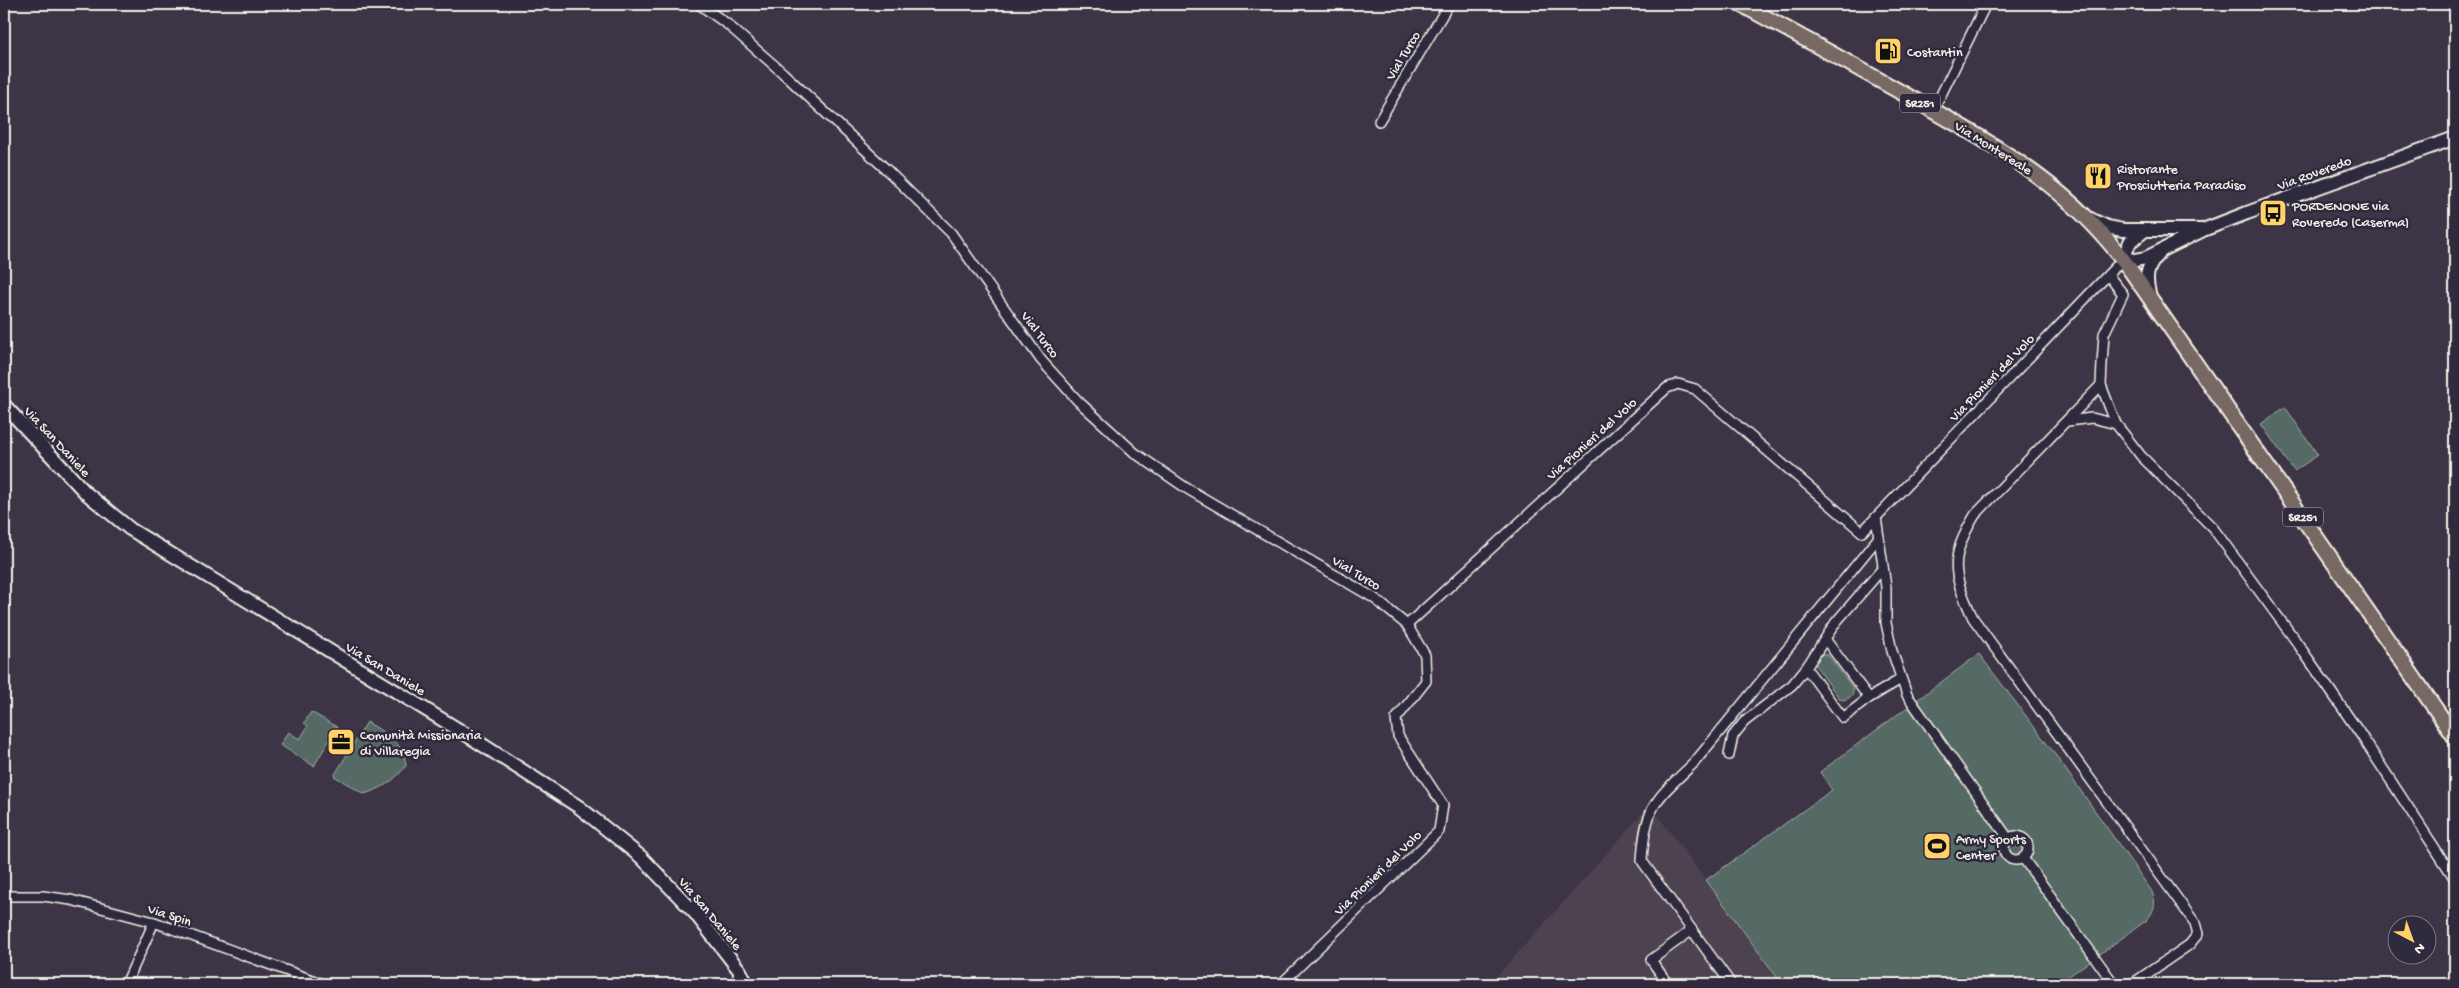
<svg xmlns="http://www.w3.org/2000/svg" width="2459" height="988" font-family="'Gochi Hand',sans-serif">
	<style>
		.built { fill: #4e424f }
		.green { fill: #556a65; stroke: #a4aea6 }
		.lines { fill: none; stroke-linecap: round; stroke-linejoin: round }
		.street-casing { stroke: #f4f1e8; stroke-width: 12 }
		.secondary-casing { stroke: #f4f1e8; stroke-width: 16 }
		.primary-casing { stroke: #f4f1e8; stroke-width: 18 }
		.street { stroke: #2f2a3d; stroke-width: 9 }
		.secondary { stroke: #2f2a3d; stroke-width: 12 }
		.primary { stroke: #776864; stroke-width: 14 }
		.labels { text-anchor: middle; stroke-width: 5; stroke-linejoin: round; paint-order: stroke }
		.shield { fill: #2f2a3d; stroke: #b9b5b5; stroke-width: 1 }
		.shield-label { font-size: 12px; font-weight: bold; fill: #f4f1e8 }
		.poi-label { font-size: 14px; fill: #f4f1e8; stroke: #2f2a3d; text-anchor: start }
		.street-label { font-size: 14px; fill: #f4f1e8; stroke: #2f2a3d }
	</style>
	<rect width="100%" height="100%" fill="#3d3545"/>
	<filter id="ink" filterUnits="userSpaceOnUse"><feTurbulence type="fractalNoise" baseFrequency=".02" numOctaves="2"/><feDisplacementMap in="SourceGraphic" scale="10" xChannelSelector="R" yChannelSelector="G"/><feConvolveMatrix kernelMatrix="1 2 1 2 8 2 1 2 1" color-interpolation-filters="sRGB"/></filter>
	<g filter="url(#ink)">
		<path class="built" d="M1650 805 1782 984H1490Z"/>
		<g class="green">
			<path d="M2285 407 2318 455 2294 471 2261 424Z"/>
			<path d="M1822 654 1828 655 1853 688V694L1849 698 1843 700 1839 698 1816 666 1815 662Z"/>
			<path d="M1979 654 2054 753 2151 890C2157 902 2155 910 2147 920L2058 984H1782L1706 880 1832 790 1820 772Z"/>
			<path d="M311 712 337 727 314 766 280 745 288 732 300 739 308 726 304 723Z"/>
			<path d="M367 722C385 733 405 743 406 766 394 781 382 789 364 794L334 776Z"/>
		</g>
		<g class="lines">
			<defs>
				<g id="street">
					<path d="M699 4 727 24 783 73 889 172 951 233 1041 360 1078 401 1135 453 1186 488 1374 598 1407 625"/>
					<path d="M1933 111 1986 4"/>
					<path d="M1379 121 1449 4"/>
					<path d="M2108 275 2123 294 2104 334 2102 364 2101 385 2116 424 2141 456 2213 528 2298 644 2361 735 2455 879"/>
					<path d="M2101 385 1975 515C1949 559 1952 573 1973 618L2195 923 2198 934 2189 945 2132 984"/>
					<path d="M2068 421 2092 418 2116 424"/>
					<path d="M1876 517 1886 587V623L1892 651 1907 695 2008 838"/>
					<path d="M1806 668 1843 718 1869 698 1825 639"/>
					<path d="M1869 698 1901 679"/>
					<path d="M1729 755 1733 736 1744 722 1792 685 1806 668 1836 622 1883 568"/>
					<circle cx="2016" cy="848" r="12"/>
					<path d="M2023 858 2114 984"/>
					<path d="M4 896H43L71 900 154 922 323 984"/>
					<path d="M126 984 154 922"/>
					<path d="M735 984 740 971"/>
					<path d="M1281 984 1439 831 1443 805 1398 736 1396 719 1426 681 1425 655 1407 625 1667 388 1678 384 1695 389 1862 532 2123 259"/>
					<path d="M1668 984 1651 960 1692 930"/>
					<path d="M1731 984 1642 861C1645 806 1655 800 1694 763L1879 537"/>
				</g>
				<g id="secondary">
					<path d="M2088 218 2107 227 2123 230H2201"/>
					<path d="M2145 230 2130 242 2123 259 2135 260 2146 258 2203 230 2247 213 2455 138"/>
					<path d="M2150 297C2145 279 2145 268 2159 254"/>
					<path d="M4 405 86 493 130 529 464 733 579 807 641 857 695 913 740 971 747 984"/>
				</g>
				<path id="primary" d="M1741 4C1798 35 1856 67 1913 99 1996 146 2073 188 2129 268L2455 737"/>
			</defs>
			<use href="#street" class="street-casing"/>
			<use href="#secondary" class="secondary-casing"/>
			<use href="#primary" class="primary-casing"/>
			<use href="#street" class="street"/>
			<use href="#secondary" class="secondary"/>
			<use href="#primary" class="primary"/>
		</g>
	</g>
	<defs>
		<symbol id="fuel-square" viewBox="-11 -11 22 22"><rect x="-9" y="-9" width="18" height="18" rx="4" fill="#ffd166" stroke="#2f2a3d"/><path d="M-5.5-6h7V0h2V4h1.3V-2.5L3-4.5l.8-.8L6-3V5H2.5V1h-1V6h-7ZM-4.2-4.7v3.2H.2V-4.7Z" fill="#111"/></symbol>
		<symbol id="restaurant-square" viewBox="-11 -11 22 22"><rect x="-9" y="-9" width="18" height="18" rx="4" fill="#ffd166" stroke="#2f2a3d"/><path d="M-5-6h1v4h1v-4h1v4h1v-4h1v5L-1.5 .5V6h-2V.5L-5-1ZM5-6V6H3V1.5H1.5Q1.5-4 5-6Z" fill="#111"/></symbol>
		<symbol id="bus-square" viewBox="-11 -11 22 22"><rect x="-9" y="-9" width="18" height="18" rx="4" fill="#ffd166" stroke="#2f2a3d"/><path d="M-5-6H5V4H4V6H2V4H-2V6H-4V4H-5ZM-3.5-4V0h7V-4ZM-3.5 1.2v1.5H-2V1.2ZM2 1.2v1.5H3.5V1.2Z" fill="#111"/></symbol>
		<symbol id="office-square" viewBox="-11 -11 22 22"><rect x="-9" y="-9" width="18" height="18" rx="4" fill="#ffd166" stroke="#2f2a3d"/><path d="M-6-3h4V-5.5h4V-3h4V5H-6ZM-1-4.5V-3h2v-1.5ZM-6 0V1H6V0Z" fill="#111"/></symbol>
		<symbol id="stadium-square" viewBox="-11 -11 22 22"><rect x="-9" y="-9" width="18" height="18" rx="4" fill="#ffd166" stroke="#2f2a3d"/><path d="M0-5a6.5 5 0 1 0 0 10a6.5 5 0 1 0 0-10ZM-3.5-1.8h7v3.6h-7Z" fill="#111"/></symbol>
	</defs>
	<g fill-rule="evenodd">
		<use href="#fuel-square" x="1872" y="35" width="32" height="32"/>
		<use href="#restaurant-square" x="2082" y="160" width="32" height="32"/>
		<use href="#bus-square" x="2257" y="197" width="32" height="32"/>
		<use href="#office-square" x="325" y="726" width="32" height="32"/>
		<use href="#stadium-square" x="1921" y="830" width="32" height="32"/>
	</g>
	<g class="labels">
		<g class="shield">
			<rect x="1900" y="93.5" width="40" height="19" rx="4"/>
			<rect x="2283" y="507.5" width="40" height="19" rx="4"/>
		</g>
		<g class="shield-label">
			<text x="1920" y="107">SR251</text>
			<text x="2303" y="521">SR251</text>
		</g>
		<g class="poi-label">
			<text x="1907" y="56">Costantin</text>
			<text x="2117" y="173">Ristorante<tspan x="2117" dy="16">Prosciutteria Paradiso</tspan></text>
			<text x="2292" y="210">PORDENONE via<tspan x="2292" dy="16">Roveredo (Caserma)</tspan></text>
			<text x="360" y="739">Comunità Missionaria<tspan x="360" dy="16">di Villaregia</tspan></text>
			<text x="1956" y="843">Army Sports<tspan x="1956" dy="16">Center</tspan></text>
		</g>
		<g class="street-label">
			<text transform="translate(1402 55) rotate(-59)" y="5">Vial Turco</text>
			<text transform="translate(1994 147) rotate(32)" y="5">Via Montereale</text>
			<text transform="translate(2314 172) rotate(-20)" y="5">Via Roveredo</text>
			<text transform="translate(1041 334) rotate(53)" y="5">Vial Turco</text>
			<text transform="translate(1991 377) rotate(-46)" y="5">Via Pionieri del Volo</text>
			<text transform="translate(1591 438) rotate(-42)" y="5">Via Pionieri del Volo</text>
			<text transform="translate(58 441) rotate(47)" y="5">Via San Daniele</text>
			<text transform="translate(1357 572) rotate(31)" y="5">Vial Turco</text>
			<text transform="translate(386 668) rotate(31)" y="5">Via San Daniele</text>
			<text transform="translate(1377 872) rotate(-44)" y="5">Via Pionieri del Volo</text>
			<text transform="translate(711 913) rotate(50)" y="5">Via San Daniele</text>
			<text transform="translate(170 914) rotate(18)" y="5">Via Spin</text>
		</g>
	</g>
	<rect width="2459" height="988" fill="none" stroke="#2f2a3d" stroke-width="20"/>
	<rect x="10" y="10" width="2439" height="968" fill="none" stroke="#f4f1e8" stroke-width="2" filter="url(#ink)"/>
	<g transform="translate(2412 940) rotate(139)"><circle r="24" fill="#2f2a3d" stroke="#7e7a81"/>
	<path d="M0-4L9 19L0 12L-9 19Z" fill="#ffd166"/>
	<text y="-8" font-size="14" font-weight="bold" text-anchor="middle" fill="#f4f1e8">N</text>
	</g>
</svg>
